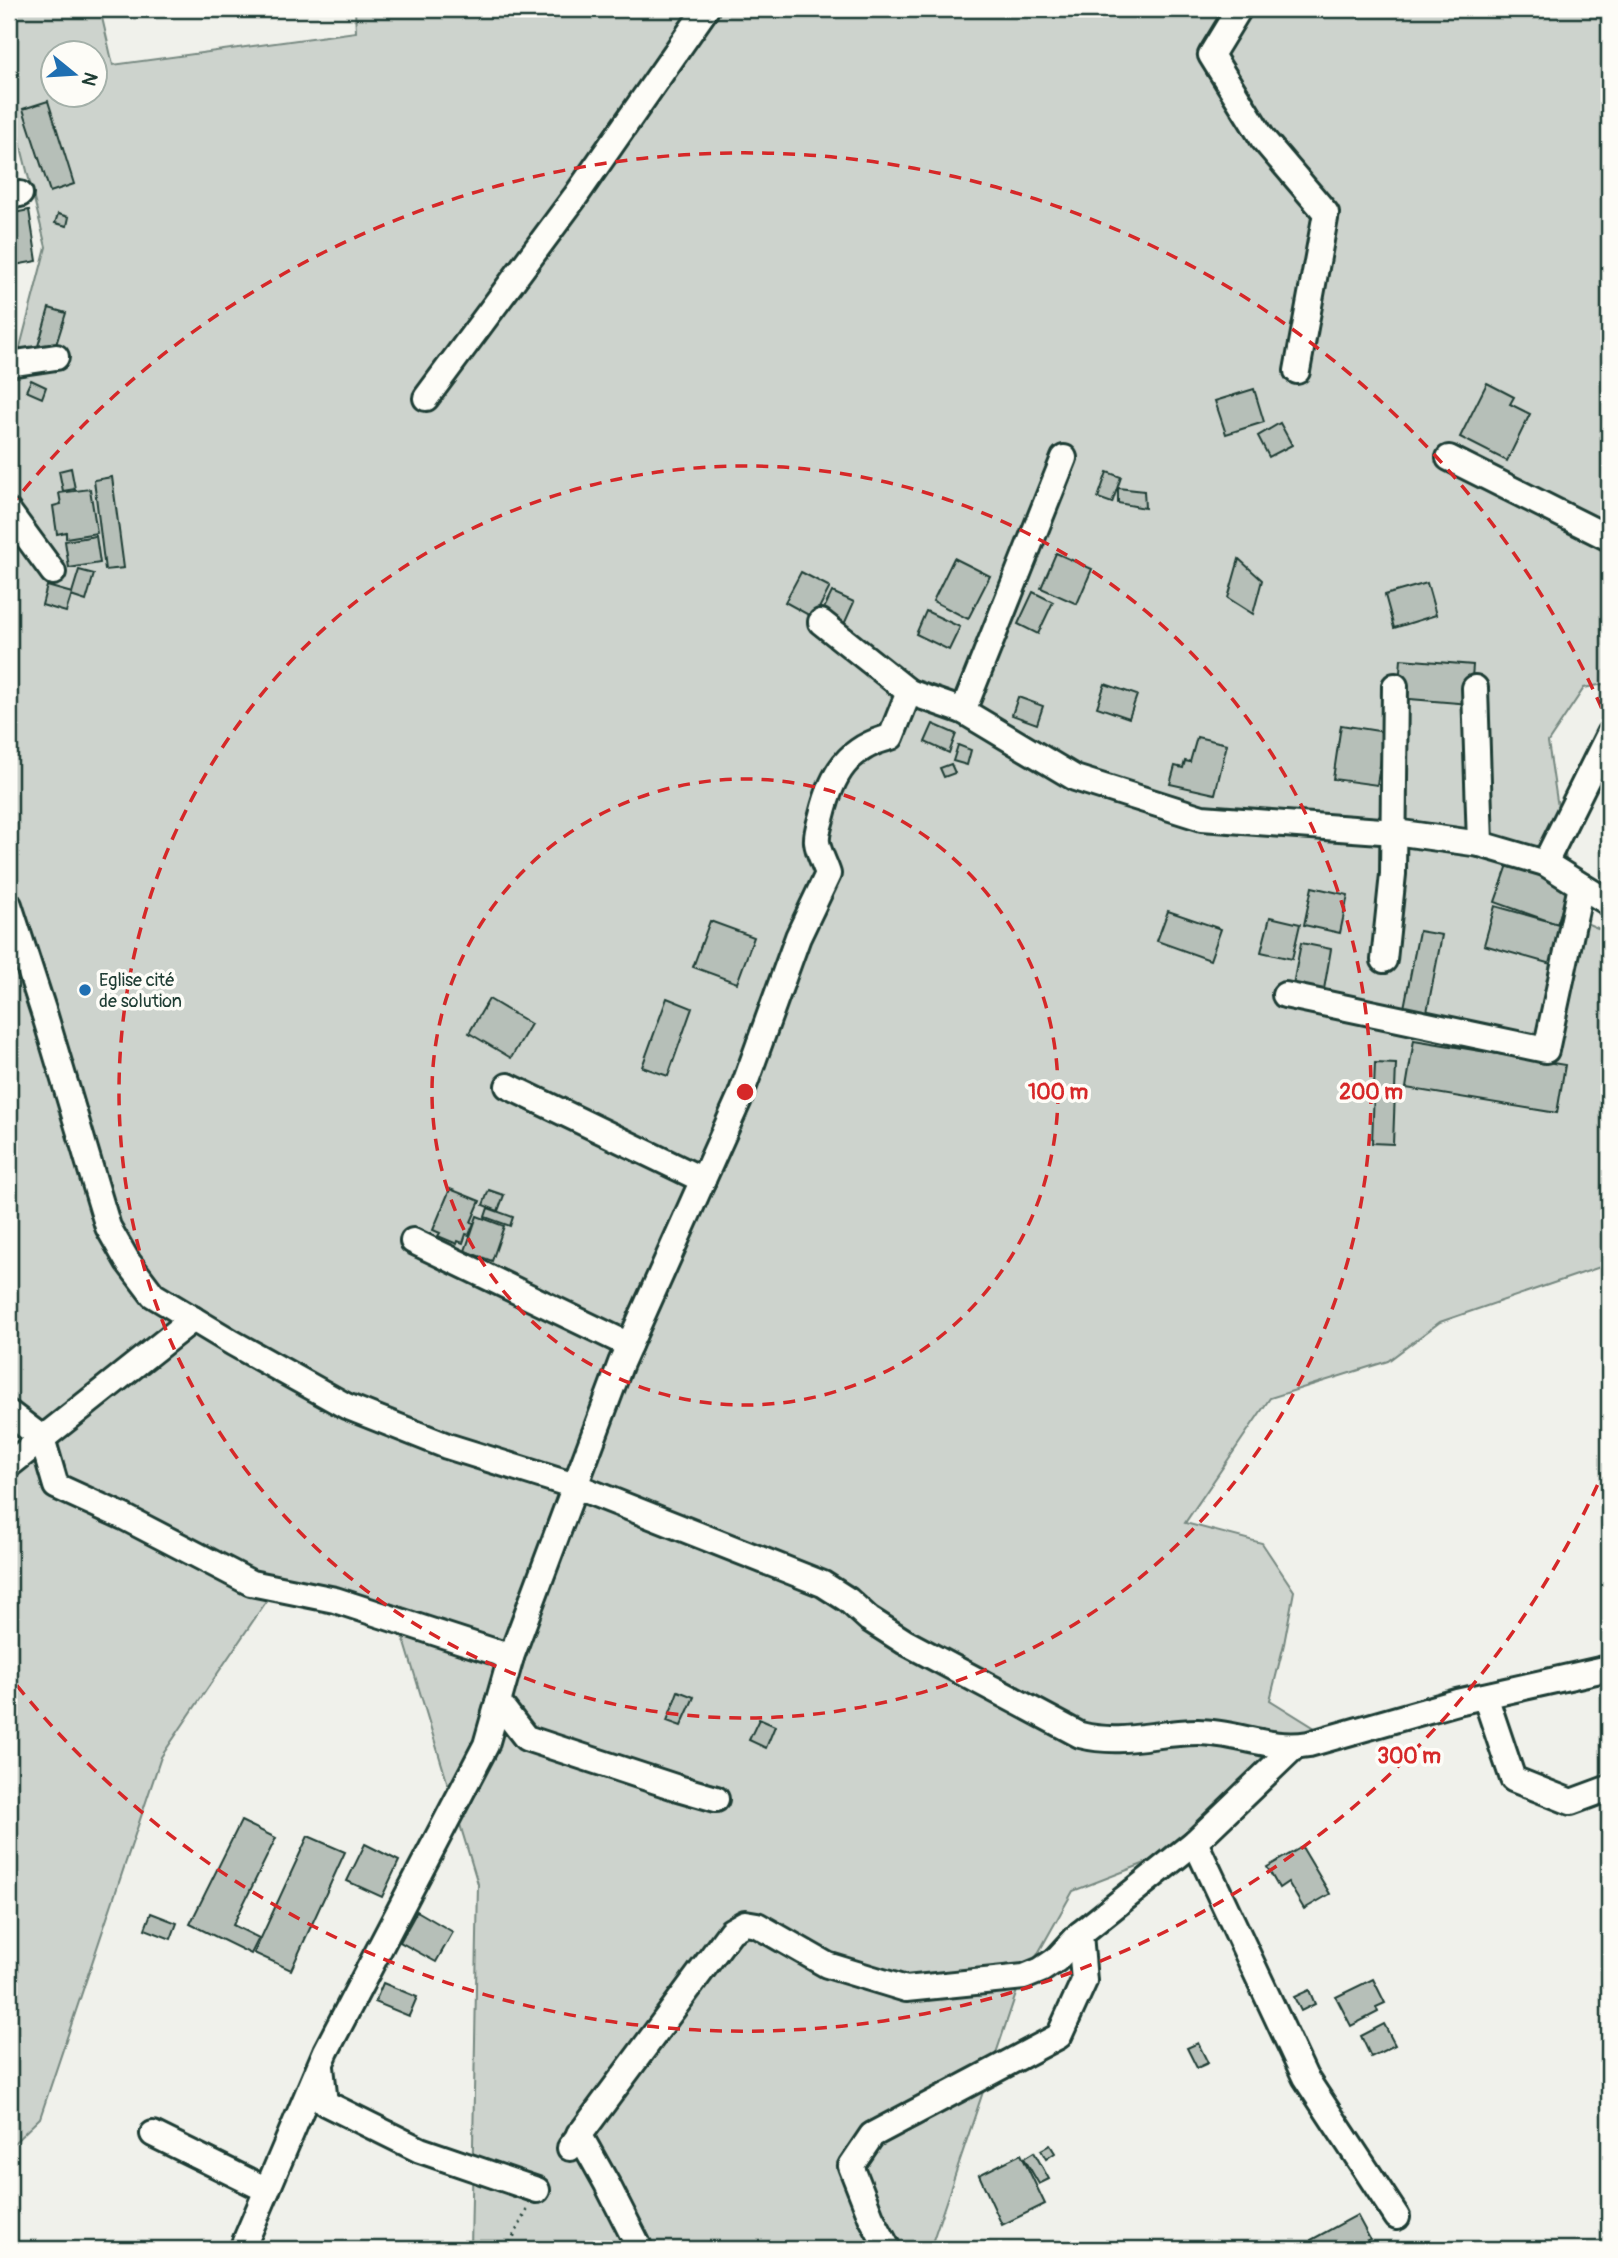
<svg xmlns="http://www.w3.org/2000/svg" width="1618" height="2258" font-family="Pangolin,sans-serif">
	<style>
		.green { fill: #cdd3cd; stroke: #768880; stroke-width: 2; fill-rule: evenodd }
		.building { fill: #b6bfb8; stroke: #1f3d34; stroke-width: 2 }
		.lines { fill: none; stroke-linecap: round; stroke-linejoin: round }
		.minor-casing { stroke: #1f3d34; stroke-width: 30 }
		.path { stroke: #1f3d34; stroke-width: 3.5; stroke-dasharray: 2 5; stroke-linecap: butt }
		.minor { stroke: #fdfcf7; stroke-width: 24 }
		.ring { fill: none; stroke: #d62828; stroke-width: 3.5; stroke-dasharray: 12 9 }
		.poi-dot { fill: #1f6fb2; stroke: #fdfcf7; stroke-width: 2.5 }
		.labels { text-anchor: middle; stroke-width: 7; stroke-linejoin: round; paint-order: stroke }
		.poi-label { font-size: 18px; fill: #1f3d34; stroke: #fdfcf7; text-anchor: start }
		.centre { fill: #d62828; stroke: #fdfcf7; stroke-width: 3.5 }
		.ring-label { font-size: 21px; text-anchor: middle; font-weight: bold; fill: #d62828; stroke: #fdfcf7; stroke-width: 7; stroke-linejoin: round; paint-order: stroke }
	</style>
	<rect width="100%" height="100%" fill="#f0f1eb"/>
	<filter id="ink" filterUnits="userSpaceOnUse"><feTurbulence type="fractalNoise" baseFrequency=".0143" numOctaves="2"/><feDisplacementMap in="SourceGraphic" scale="14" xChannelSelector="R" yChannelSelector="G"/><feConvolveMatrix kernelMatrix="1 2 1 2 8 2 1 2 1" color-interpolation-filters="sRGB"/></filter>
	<g filter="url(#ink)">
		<path class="green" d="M9 9H100L113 65 356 32 355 9H1609V683L1584 688 1548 742 1566 860 1586 923 1609 933V1264L1440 1322 1388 1361 1270 1398 1185 1523 1262 1543 1294 1591 1284 1644 1270 1700 1318 1730 1245 1803 1148 1862 1073 1891 1017 1991 930 2249H471L478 1884 399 1623 274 1590 161 1757 40 2118 9 2148V375L13 374 46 247 14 119H9ZM52 52H94V94H52Z"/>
		<g class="building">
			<path d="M769 9H786L780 17Z"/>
			<path d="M48 101 74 184 50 192 23 109Z"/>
			<path d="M29 210 37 261 9 266V214Z"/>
			<path d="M58 214 69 217 67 226 55 223Z"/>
			<path d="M49 308 66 313 54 351 38 346Z"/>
			<path d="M31 380 46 387 42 398 26 391Z"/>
			<path d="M1487 383 1514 397 1510 404 1530 414 1507 461 1460 437Z"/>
			<path d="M1254 389 1264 422 1226 434 1215 401Z"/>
			<path d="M1280 423 1292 445 1269 457 1258 436Z"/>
			<path d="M71 468 75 489 63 491 59 471Z"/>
			<path d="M1107 472 1121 477 1112 503 1098 498Z"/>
			<path d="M112 477 124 568 105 570 94 480Z"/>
			<path d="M1118 488 1144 491 1145 508 1118 503Z"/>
			<path d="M90 489 97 533 66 538V532L57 534 53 506 61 504 59 493Z"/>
			<path d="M96 536 100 563 69 568 65 541Z"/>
			<path d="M1056 553 1092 569 1077 604 1041 588Z"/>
			<path d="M954 558 990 576 968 619 933 601Z"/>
			<path d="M1239 559 1262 580 1253 614 1228 598Z"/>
			<path d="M79 570 94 574 86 601 71 596Z"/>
			<path d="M801 572 830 587 814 618 785 602Z"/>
			<path d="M1427 583 1436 615 1394 628 1385 595Z"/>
			<path d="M47 586 72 593 66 612 42 605Z"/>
			<path d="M832 592 854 602 842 629 819 619Z"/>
			<path d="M1033 592 1053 602 1038 634 1018 624Z"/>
			<path d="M926 611 960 627 949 650 916 634Z"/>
			<path d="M1401 659 1473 665 1470 704 1398 698Z"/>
			<path d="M1105 684 1137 695 1129 718 1097 707Z"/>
			<path d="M1018 697 1043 706 1037 724 1012 715Z"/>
			<path d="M933 724 956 734 949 753 925 742Z"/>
			<path d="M1341 725 1385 732 1377 785 1333 779Z"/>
			<path d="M1197 737 1227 744 1215 794 1170 784 1175 766 1183 768 1185 761 1190 762Z"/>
			<path d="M958 745 971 750 967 765 953 761Z"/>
			<path d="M951 764 955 773 944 777 940 768Z"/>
			<path d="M1510 859 1572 881 1557 924 1495 902Z"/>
			<path d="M1312 887 1348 895 1340 933 1304 925Z"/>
			<path d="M1495 906 1562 925 1551 964 1484 945Z"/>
			<path d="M1168 911 1221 929 1210 960 1157 941Z"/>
			<path d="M1270 917 1300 924 1292 959 1261 952Z"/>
			<path d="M710 921 754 937 737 983 693 967Z"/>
			<path d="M1419 931 1442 935 1427 1012 1404 1008Z"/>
			<path d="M1301 943 1331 949 1323 995 1292 990Z"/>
			<path d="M667 998 692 1008 668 1076 642 1067Z"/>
			<path d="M489 999 531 1024 511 1058 469 1033Z"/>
			<path d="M1414 1040 1565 1065 1557 1113 1406 1088Z"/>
			<path d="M1375 1063 1396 1064 1393 1144 1372 1143Z"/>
			<path d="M450 1189 480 1201 471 1222 474 1223 469 1235 466 1234 463 1243 458 1241 457 1244 438 1236 440 1233 433 1230Z"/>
			<path d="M489 1190 504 1195 498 1211 483 1205Z"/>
			<path d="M488 1208 513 1217 510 1226 485 1217Z"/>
			<path d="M477 1216 504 1226 492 1261 465 1251Z"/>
			<path d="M678 1691 694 1697 681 1726 667 1721Z"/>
			<path d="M759 1719 775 1726 766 1748 749 1740Z"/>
			<path d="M241 1821 276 1838 233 1925 259 1938 251 1954 190 1924Z"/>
			<path d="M308 1836 345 1852 291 1970 254 1953Z"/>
			<path d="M365 1844 399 1861 382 1897 347 1881Z"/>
			<path d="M1302 1847 1330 1894 1304 1909 1288 1882 1279 1888 1267 1867Z"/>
			<path d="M417 1911 453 1932 436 1962 400 1942Z"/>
			<path d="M151 1913 177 1923 171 1939 145 1929Z"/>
			<path d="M1373 1979 1385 2003 1376 2007 1378 2012 1351 2026 1336 1997Z"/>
			<path d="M383 1983 417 1997 409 2016 375 2002Z"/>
			<path d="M1309 1990 1315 2004 1301 2011 1294 1997Z"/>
			<path d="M1384 2024 1395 2045 1371 2057 1361 2036Z"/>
			<path d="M1198 2043 1208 2063 1197 2068 1187 2048Z"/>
			<path d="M1050 2145 1055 2153 1046 2159 1041 2150Z"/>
			<path d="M1034 2152 1049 2179 1039 2184 1024 2158Z"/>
			<path d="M1021 2154 1045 2204 1002 2225 979 2175Z"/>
			<path d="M1357 2215 1370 2239 1351 2249H1314L1311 2240Z"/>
		</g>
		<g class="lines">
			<defs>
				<g id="minor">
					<path d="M1239 9 1211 55 1263 139 1326 213 1297 371"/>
					<path d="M9 196 20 194"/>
					<path d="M9 364 56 357"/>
					<path d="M426 398 575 197 706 9"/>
					<path d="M1064 458 963 711 1075 778 1202 818 1395 832 1480 844 1545 863 1609 903"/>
					<path d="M1449 458 1609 538"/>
					<path d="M9 512 53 572"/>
					<path d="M821 622 909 692 963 711"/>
					<path d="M1475 688 1480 844"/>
					<path d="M1545 863 1609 734"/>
					<path d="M9 905 45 1016 108 1227 128 1262 153 1295 233 1343 346 1406 447 1446 575 1486 823 1584 848 1600 869 1619 905 1642 1080 1735C1124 1746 1155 1732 1198 1732 1237 1732 1270 1751 1309 1744L1457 1702 1609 1668"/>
					<path d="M1384 960 1393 874 1395 686"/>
					<path d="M1285 995 1546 1050 1581 886"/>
					<path d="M508 1086 703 1180"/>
					<path d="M413 1241 629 1345"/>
					<path d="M9 1413 42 1438 56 1486 124 1517 251 1583 335 1600 511 1657"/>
					<path d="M9 1465 193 1319"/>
					<path d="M1485 1696 1513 1779 1571 1802 1609 1788"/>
					<path d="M498 1702 526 1738 678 1788 716 1799"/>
					<path d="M1195 1842 1305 2077 1397 2217"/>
					<path d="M321 2067 325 2103 420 2150 537 2190"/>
					<path d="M153 2134 267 2190"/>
					<path d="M579 2134 607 2184 640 2249"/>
					<path d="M570 2148 731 1931 745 1923 757 1925 827 1965 906 1989 1024 1977 1041 1970 1056 1960 1080 1934 1195 1842 1294 1747"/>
					<path d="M242 2249 326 2051 486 1745 511 1657 621 1363 740 1097 798 937 828 874C825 864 818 852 817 842 816 834 820 823 822 815 832 774 848 747 891 737L909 692"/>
					<path d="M888 2249 871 2217 851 2166 872 2135 1059 2036 1084 1981 1080 1934"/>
				</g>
			</defs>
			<use href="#minor" class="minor-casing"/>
			<path class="path" d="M507 2249 527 2210"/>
			<use href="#minor" class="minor"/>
		</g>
	</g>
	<g class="ring">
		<circle cx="745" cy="1092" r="313"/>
		<circle cx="745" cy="1092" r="626"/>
		<path d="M1606 1466A939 939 0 0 1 10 1677M10 507A939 939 0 0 1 1606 718"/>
	</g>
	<circle class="poi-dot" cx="85" cy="990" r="7"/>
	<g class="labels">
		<g class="poi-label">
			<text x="99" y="986">Eglise cité<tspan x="99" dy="21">de solution</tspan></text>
		</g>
	</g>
	<circle cx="745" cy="1092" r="10" class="centre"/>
	<g class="ring-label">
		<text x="1058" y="1099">100 m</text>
		<text x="1371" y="1099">200 m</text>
		<text x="1409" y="1763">300 m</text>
	</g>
	<rect width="1618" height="2258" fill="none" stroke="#fdfcf7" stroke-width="35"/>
	<rect x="18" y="18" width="1583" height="2223" fill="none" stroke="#1f3d34" stroke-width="2.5" filter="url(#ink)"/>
	<g transform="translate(74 74) rotate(108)"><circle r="33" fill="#fdfcf7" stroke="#a4b0a9" stroke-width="2"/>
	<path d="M0-5L12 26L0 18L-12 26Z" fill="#1f6fb2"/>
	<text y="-10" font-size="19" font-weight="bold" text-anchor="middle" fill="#1f3d34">N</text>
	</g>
</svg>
